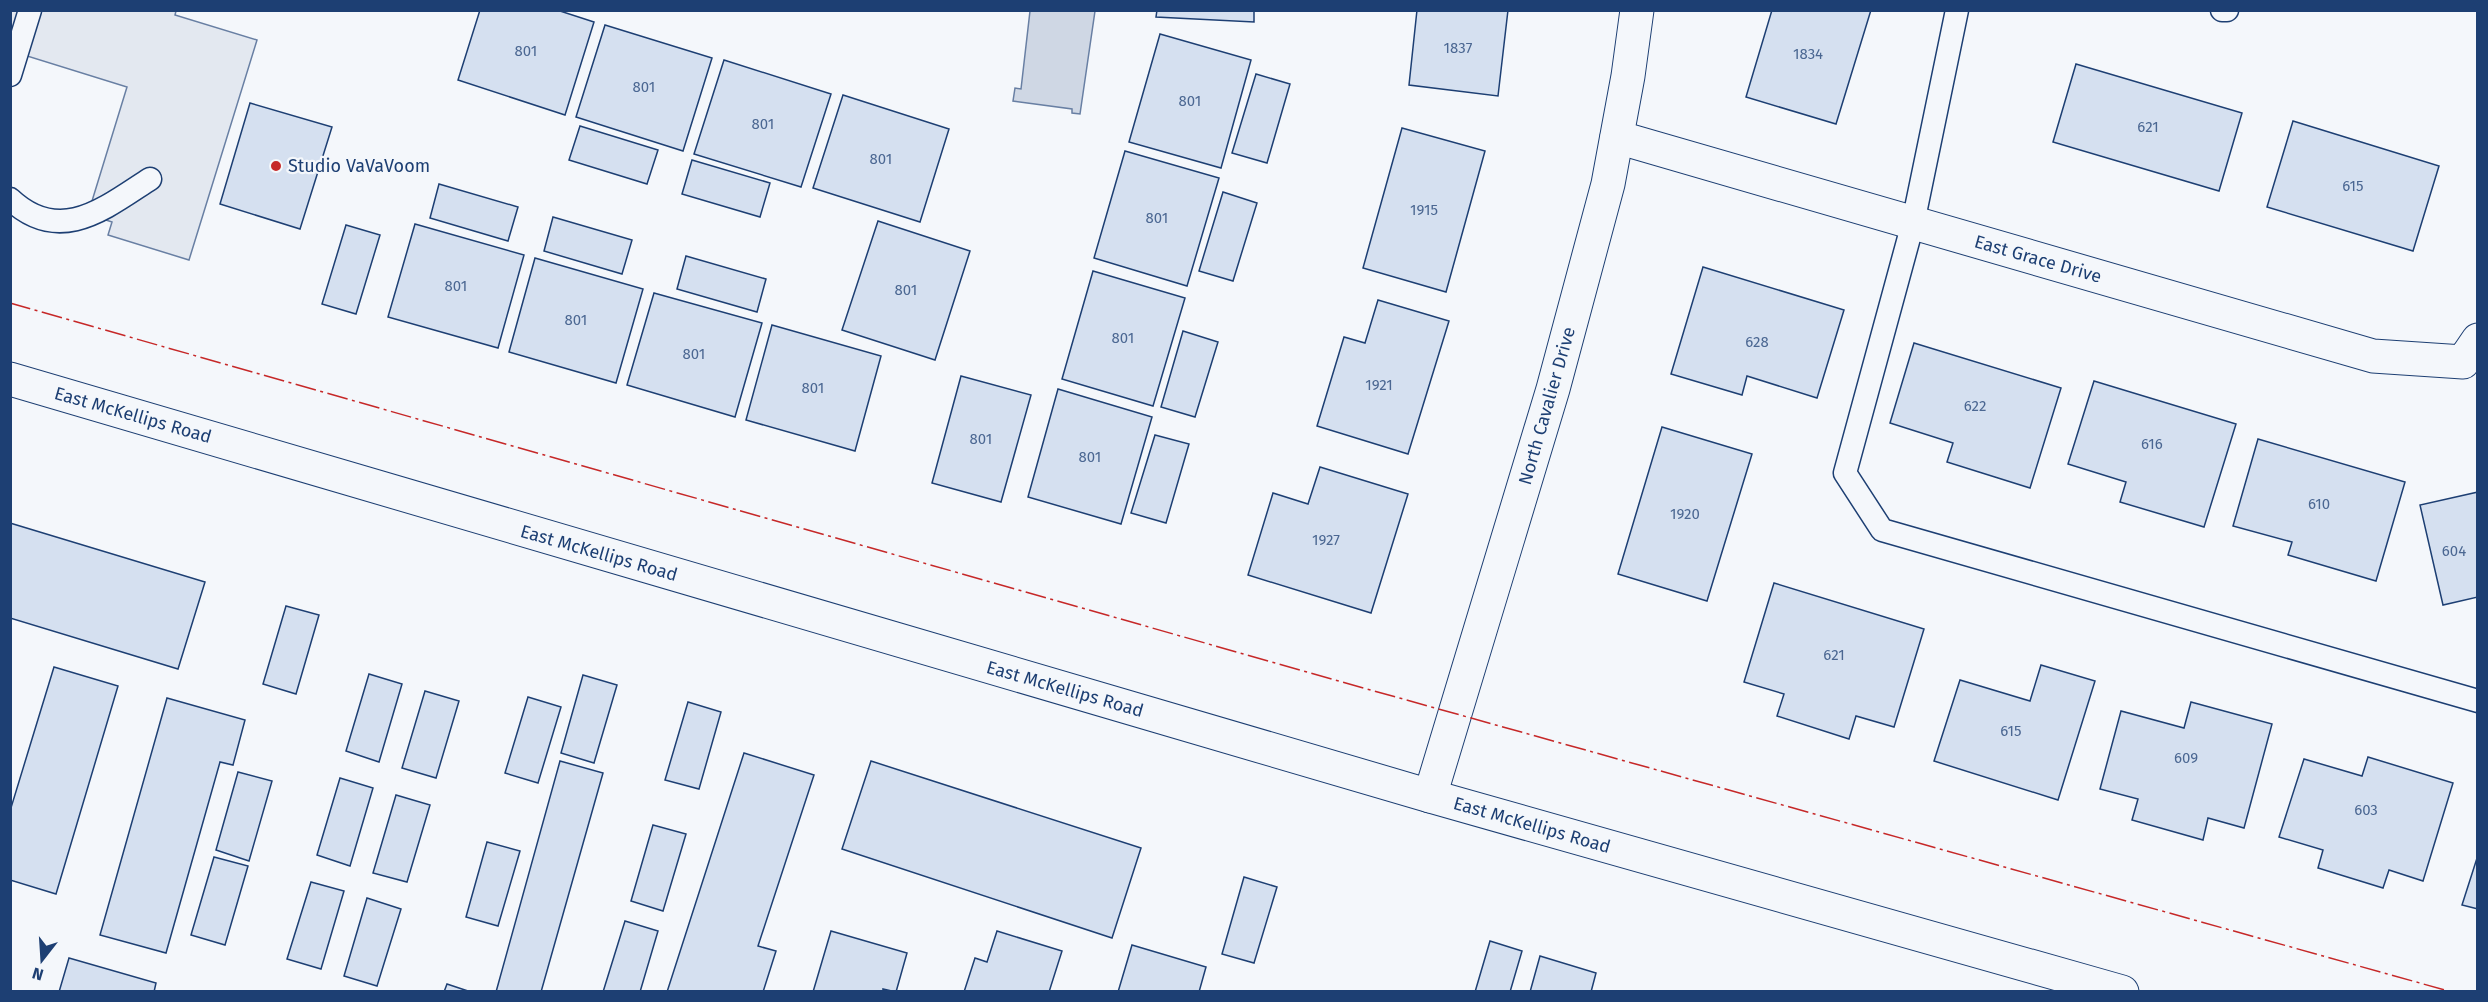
<svg xmlns="http://www.w3.org/2000/svg" width="2488" height="1002" font-family="'Fira Sans',sans-serif">
	<style>
		.parking { fill: #e3e8f0; stroke: #687fa3; stroke-width: 1.5 }
		.water { fill: #cfd7e4; stroke: #687fa3; stroke-width: 1.5 }
		.building { fill: #d5e0f0; stroke: #1d3f73; stroke-width: 1.5 }
		.lines { fill: none; stroke-linecap: round; stroke-linejoin: round }
		.service-casing { stroke: #1d3f73; stroke-width: 25 }
		.minor-casing { stroke: #1d3f73; stroke-width: 35 }
		.tertiary-casing { stroke: #1d3f73; stroke-width: 35 }
		.service { stroke: #f4f7fb; stroke-width: 22 }
		.minor { stroke: #f4f7fb; stroke-width: 33 }
		.tertiary { stroke: #f4f7fb; stroke-width: 33 }
		.power { stroke: #c62828; stroke-width: 1.5; stroke-dasharray: 21 4.5 3 4.5; stroke-linecap: butt }
		.poi-dot { fill: #c62828; stroke: #f4f7fb; stroke-width: 2 }
		.labels { text-anchor: middle; stroke-width: 4.5; stroke-linejoin: round; paint-order: stroke }
		.number-label { font-size: 15px; fill: #4b6792 }
		.poi-label { font-size: 18px; fill: #1d3f73; stroke: #f4f7fb; text-anchor: start }
		.street-label { font-size: 18px; fill: #1d3f73; stroke: #f4f7fb }
	</style>
	<rect width="100%" height="100%" fill="#f4f7fb"/>
	<path class="parking" d="M10 11H176L175 15 257 40 189 260 108 235 112 222 88 214 127 87 11 51Z"/>
	<path class="water" d="M1030 11H1095L1080 114 1072 113V109L1013 101 1015 88 1021 89Z"/>
	<g class="building">
		<path d="M480 10H557L594 22 565 115 458 80Z"/>
		<path d="M1157 10H1254V22L1156 17Z"/>
		<path d="M1417 10H1508L1498 96 1409 85Z"/>
		<path d="M1772 10H1871L1836 124 1746 97Z"/>
		<path d="M605 25 712 58 683 151 576 117Z"/>
		<path d="M1160 34 1251 60 1221 168 1129 142Z"/>
		<path d="M724 60 831 94 801 187 694 154Z"/>
		<path d="M2076 64 2242 113 2219 191 2053 142Z"/>
		<path d="M1256 74 1290 84 1267 163 1232 153Z"/>
		<path d="M843 95 949 129 920 222 813 188Z"/>
		<path d="M250 103 332 127 300 229 220 204Z"/>
		<path d="M2293 121 2439 166 2413 251 2267 207Z"/>
		<path d="M580 126 658 150 647 184 569 160Z"/>
		<path d="M1402 128 1485 151 1446 292 1363 268Z"/>
		<path d="M1125 151 1219 178 1187 286 1094 258Z"/>
		<path d="M692 160 770 183 760 217 682 194Z"/>
		<path d="M439 184 518 207 508 241 430 218Z"/>
		<path d="M1223 192 1257 203 1233 281 1199 271Z"/>
		<path d="M553 217 632 240 622 274 544 251Z"/>
		<path d="M878 221 970 251 935 360 842 330Z"/>
		<path d="M415 224 524 255 498 348 388 317Z"/>
		<path d="M346 225 380 235 356 314 322 304Z"/>
		<path d="M686 256 766 279 757 312 677 289Z"/>
		<path d="M535 258 643 289 616 383 509 352Z"/>
		<path d="M1703 267 1844 310 1817 398 1747 376 1742 395 1671 374Z"/>
		<path d="M1093 271 1185 298 1153 406 1062 379Z"/>
		<path d="M654 293 762 323 735 417 627 385Z"/>
		<path d="M1378 300 1449 321 1408 454 1317 426 1344 337 1365 343Z"/>
		<path d="M772 325 881 356 855 451 746 420Z"/>
		<path d="M1183 331 1218 342 1195 417 1161 407Z"/>
		<path d="M1914 343 2061 388 2030 488 1947 462 1953 443 1890 423Z"/>
		<path d="M961 376 1031 395 1001 502 932 483Z"/>
		<path d="M2094 381 2236 424 2204 527 2120 502 2126 482 2068 464Z"/>
		<path d="M1058 389 1152 417 1121 524 1028 497Z"/>
		<path d="M1662 427 1752 454 1707 601 1618 574Z"/>
		<path d="M1155 435 1189 444 1166 523 1131 513Z"/>
		<path d="M2258 439 2405 482 2376 581 2288 555 2292 542 2233 526Z"/>
		<path d="M1320 467 1408 494 1371 613 1248 575 1273 493 1308 504Z"/>
		<path d="M2478 492V597L2443 605 2420 505Z"/>
		<path d="M10 523 205 582 178 669 10 618Z"/>
		<path d="M1774 583 1924 629 1894 727 1856 716 1849 739 1777 716 1784 694 1744 682Z"/>
		<path d="M286 606 319 615 296 694 263 684Z"/>
		<path d="M2041 665 2095 681 2058 800 1934 761 1960 680 2030 701Z"/>
		<path d="M54 667 118 686 56 894 10 880V811Z"/>
		<path d="M369 674 402 684 379 762 346 751Z"/>
		<path d="M583 675 617 685 594 763 561 753Z"/>
		<path d="M425 691 459 701 436 778 402 768Z"/>
		<path d="M528 697 561 707 538 783 505 773Z"/>
		<path d="M167 698 245 720 233 765 220 762 166 953 100 935Z"/>
		<path d="M688 702 721 712 699 789 665 780Z"/>
		<path d="M2191 702 2272 724 2244 828 2208 818 2203 840 2132 820 2138 799 2100 789 2121 711 2184 728Z"/>
		<path d="M744 753 814 775 758 946 776 951 763 992H667Z"/>
		<path d="M2368 757 2453 783 2423 881 2389 870 2383 888 2318 868 2323 850 2279 837 2304 759 2362 776Z"/>
		<path d="M560 761 603 773 541 992H496Z"/>
		<path d="M871 761 1141 848 1112 938 842 849Z"/>
		<path d="M238 772 272 781 249 861 216 850Z"/>
		<path d="M340 778 373 788 350 866 317 855Z"/>
		<path d="M396 795 430 805 407 882 373 873Z"/>
		<path d="M653 825 686 834 663 911 631 901Z"/>
		<path d="M487 842 520 851 498 926 466 917Z"/>
		<path d="M2478 855V909L2462 905Z"/>
		<path d="M214 857 248 866 225 945 191 935Z"/>
		<path d="M1244 877 1277 887 1254 963 1222 954Z"/>
		<path d="M311 882 344 891 321 969 287 959Z"/>
		<path d="M367 898 401 909 377 986 344 976Z"/>
		<path d="M625 921 658 931 640 992H603Z"/>
		<path d="M831 931 907 953 896 992 883 989V992H813Z"/>
		<path d="M997 931 1062 951 1049 992H964L975 958 987 962Z"/>
		<path d="M1490 941 1522 951 1510 992H1475Z"/>
		<path d="M1132 945 1206 967 1199 992H1118Z"/>
		<path d="M1540 956 1596 973 1591 992H1530Z"/>
		<path d="M69 958 156 983 154 992H59Z"/>
		<path d="M447 984 471 992H444Z"/>
	</g>
	<g class="lines">
		<defs>
			<g id="service">
				<path d="M1957 10 1913 223 1845 473 1882 530 2478 701"/>
				<path d="M2222 10H2227"/>
				<path d="M10 75 30 10"/>
				<path d="M10 199C60 246 105 208 150 179"/>
			</g>
			<g id="minor">
				<path d="M1617 137 2373 356 2463 362 2478 340"/>
				<path d="M1430 796 1553 389 1608 184 1628 76 1637 10"/>
			</g>
			<path id="tertiary" d="M10 379 1430 796 2122 992"/>
		</defs>
		<use href="#service" class="service-casing"/>
		<use href="#minor" class="minor-casing"/>
		<use href="#tertiary" class="tertiary-casing"/>
		<use href="#service" class="service"/>
		<use href="#minor" class="minor"/>
		<use href="#tertiary" class="tertiary"/>
		<path class="power" d="M10 303 1342 682 2452 992"/>
	</g>
	<circle class="poi-dot" cx="276" cy="166" r="6"/>
	<g class="labels">
		<g class="number-label">
			<text x="1458" y="53">1837</text>
			<text x="526" y="56">801</text>
			<text x="1808" y="59">1834</text>
			<text x="644" y="92">801</text>
			<text x="1190" y="106">801</text>
			<text x="763" y="129">801</text>
			<text x="2148" y="132">621</text>
			<text x="881" y="164">801</text>
			<text x="2353" y="191">615</text>
			<text x="1424" y="215">1915</text>
			<text x="1157" y="223">801</text>
			<text x="456" y="291">801</text>
			<text x="906" y="295">801</text>
			<text x="576" y="325">801</text>
			<text x="1123" y="343">801</text>
			<text x="1757" y="347">628</text>
			<text x="694" y="359">801</text>
			<text x="1379" y="390">1921</text>
			<text x="813" y="393">801</text>
			<text x="1975" y="411">622</text>
			<text x="981" y="444">801</text>
			<text x="2152" y="449">616</text>
			<text x="1090" y="462">801</text>
			<text x="2319" y="509">610</text>
			<text x="1685" y="519">1920</text>
			<text x="1326" y="545">1927</text>
			<text x="2454" y="556">604</text>
			<text x="1834" y="660">621</text>
			<text x="2011" y="736">615</text>
			<text x="2186" y="763">609</text>
			<text x="2366" y="815">603</text>
		</g>
		<g class="poi-label">
			<text x="288" y="172">Studio VaVaVoom</text>
		</g>
		<g class="street-label">
			<text transform="translate(2038 259) rotate(16)" y="6">East Grace Drive</text>
			<text transform="translate(1547 406) rotate(-74)" y="6">North Cavalier Drive</text>
			<text transform="translate(133 415) rotate(16)" y="6">East McKellips Road</text>
			<text transform="translate(599 553) rotate(16)" y="6">East McKellips Road</text>
			<text transform="translate(1065 689) rotate(16)" y="6">East McKellips Road</text>
			<text transform="translate(1532 825) rotate(16)" y="6">East McKellips Road</text>
		</g>
	</g>
	<rect width="2488" height="1002" fill="none" stroke="#1d3f73" stroke-width="24"/>
	<g transform="translate(42 960) rotate(197)" stroke="#f4f7fb" stroke-width="4.5" paint-order="stroke">
	<path d="M0-4.5L10 22L0 15L-10 22Z" fill="#1d3f73"/>
	<text y="-9" font-size="16" font-weight="bold" text-anchor="middle" fill="#1d3f73">N</text>
	</g>
</svg>
